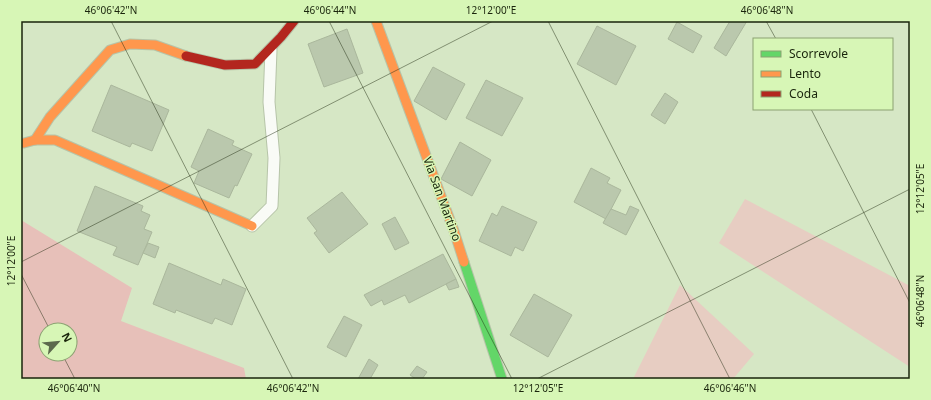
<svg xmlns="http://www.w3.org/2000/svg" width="931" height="400" font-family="'Noto Sans',sans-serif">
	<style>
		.green { fill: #e7cdc2 }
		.forest { fill: #e7c0b9; fill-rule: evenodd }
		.building { fill: #bac8ad; stroke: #aab79c }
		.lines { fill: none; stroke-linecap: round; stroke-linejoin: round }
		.lane-casing { stroke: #b6c4a8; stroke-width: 13 }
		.fast-casing { stroke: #b6c4a8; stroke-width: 11 }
		.slow-casing { stroke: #b6c4a8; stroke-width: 11 }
		.jam-casing { stroke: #b6c4a8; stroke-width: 11 }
		.lane { stroke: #f9fbf6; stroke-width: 11 }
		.fast { stroke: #63d668; stroke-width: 9 }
		.slow { stroke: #ff974d; stroke-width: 9 }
		.jam { stroke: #b3261e; stroke-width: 9 }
		.ticks { fill: none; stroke: #1a250c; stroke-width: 1; stroke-opacity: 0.45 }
		.labels { text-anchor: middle; stroke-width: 3; stroke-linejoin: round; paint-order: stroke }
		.street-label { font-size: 12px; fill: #1a250c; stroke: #d7f6b6 }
		.neatline { fill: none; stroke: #1a250c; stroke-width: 1.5 }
		.ticks-label { font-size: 10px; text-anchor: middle; fill: #1a250c }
	</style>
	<rect width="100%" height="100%" fill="#d6e7c5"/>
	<g class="green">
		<path d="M745 199 910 286V367L719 243Z"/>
		<path d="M680 285 754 354 733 379H633Z"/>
	</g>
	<path class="forest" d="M21 220 132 288 121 321 244 368 246 379H21ZM46 330H70V354H46Z"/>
	<g class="building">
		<path d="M730 21H747L726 56 714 48Z"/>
		<path d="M677 22 702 36 693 53 668 39Z"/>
		<path d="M597 26 636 46 616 85 577 64Z"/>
		<path d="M347 29 363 73 324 87 308 44Z"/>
		<path d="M433 67 465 84 446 120 414 101Z"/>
		<path d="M486 80 523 98 502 136 466 118Z"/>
		<path d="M111 85 169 110 152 151 132 143 130 147 92 131Z"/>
		<path d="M665 93 678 102 665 124 651 115Z"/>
		<path d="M208 129 234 141 232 145 252 154 237 186 235 185 229 198 194 183 199 171 191 167Z"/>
		<path d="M460 142 491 160 472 196 441 179Z"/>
		<path d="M591 168 610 178 607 183 621 190 606 219 574 202Z"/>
		<path d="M95 186 143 206 141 211 150 215 144 229 152 232 138 265 113 255 117 247 77 231Z"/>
		<path d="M342 192 368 224 329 253 314 233 317 231 307 218Z"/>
		<path d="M502 206 537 222 523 251 515 247 511 256 479 241 492 213 497 216Z"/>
		<path d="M630 206 639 210 626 235 603 223 611 209 626 215Z"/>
		<path d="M395 217 409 243 395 250 382 224Z"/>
		<path d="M148 243 159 247 155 258 143 253Z"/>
		<path d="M443 254 456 279 409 303 405 295 384 305 382 300 371 306 364 295Z"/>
		<path d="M169 263 221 285 223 279 246 289 232 325 215 318 212 324 176 310 175 313 153 304Z"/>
		<path d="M456 279 459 287 449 290 446 284Z"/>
		<path d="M534 294 572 315 548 357 510 335Z"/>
		<path d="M344 316 362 325 346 357 327 347Z"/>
		<path d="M369 359 378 365 370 379H358Z"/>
		<path d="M417 366 427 372 422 379H416L410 375Z"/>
	</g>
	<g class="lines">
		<defs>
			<path id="lane" d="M252 226 272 206 274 158 269 102 271 50"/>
			<path id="fast" d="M464 262 502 379"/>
			<g id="slow">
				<path d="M376 21 454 231 464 262"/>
				<path d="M35 140 50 117 110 50 130 44 155 45 186 56"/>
				<path d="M24 143 35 140H55L252 226"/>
			</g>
			<path id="jam" d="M186 56 225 65 255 64 281 37 294 21"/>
		</defs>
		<use href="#lane" class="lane-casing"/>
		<use href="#fast" class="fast-casing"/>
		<use href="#slow" class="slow-casing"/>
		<use href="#jam" class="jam-casing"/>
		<use href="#lane" class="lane"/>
		<use href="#fast" class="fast"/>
		<use href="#slow" class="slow"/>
		<use href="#jam" class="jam"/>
	</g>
	<path class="ticks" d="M111 21 293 379M329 21 512 379M548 21 730 379M766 21 776 39M811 109 910 303M21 262 493 21M21 274 50 330M62 354 75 379M537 379 910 189"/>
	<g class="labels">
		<g class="street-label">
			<text transform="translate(442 199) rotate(70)" y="4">Via San Martino</text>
		</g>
	</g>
	<rect width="931" height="400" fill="none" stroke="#d7f6b6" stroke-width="44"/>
	<rect x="753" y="38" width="140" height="72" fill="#d7f6b6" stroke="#8ba272"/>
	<rect x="761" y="51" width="20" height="6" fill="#63d668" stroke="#8ba272"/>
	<text x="789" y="58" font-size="12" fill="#1a250c">Scorrevole</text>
	<rect x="761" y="71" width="20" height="6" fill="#ff974d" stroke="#8ba272"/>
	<text x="789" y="78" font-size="12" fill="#1a250c">Lento</text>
	<rect x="761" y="91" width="20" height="6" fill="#b3261e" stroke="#8ba272"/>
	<text x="789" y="98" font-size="12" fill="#1a250c">Coda</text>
	<g transform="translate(58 342) rotate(63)"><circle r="19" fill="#d7f6b6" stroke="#8ba272"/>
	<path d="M0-3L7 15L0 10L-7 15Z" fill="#5c694d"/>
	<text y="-6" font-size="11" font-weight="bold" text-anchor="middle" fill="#1a250c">N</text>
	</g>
	<rect x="22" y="22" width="887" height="356" class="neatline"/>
	<g class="ticks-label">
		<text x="111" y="14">46°06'42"N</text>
		<text x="330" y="14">46°06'44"N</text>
		<text x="491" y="14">12°12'00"E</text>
		<text x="767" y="14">46°06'48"N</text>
		<text transform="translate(920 189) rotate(-90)" y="4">12°12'05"E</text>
		<text transform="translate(11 261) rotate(-90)" y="4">12°12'00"E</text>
		<text transform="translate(920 301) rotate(-90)" y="4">46°06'48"N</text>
		<text x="74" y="392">46°06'40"N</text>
		<text x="293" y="392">46°06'42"N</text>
		<text x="538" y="392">12°12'05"E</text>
		<text x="730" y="392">46°06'46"N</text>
	</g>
</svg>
